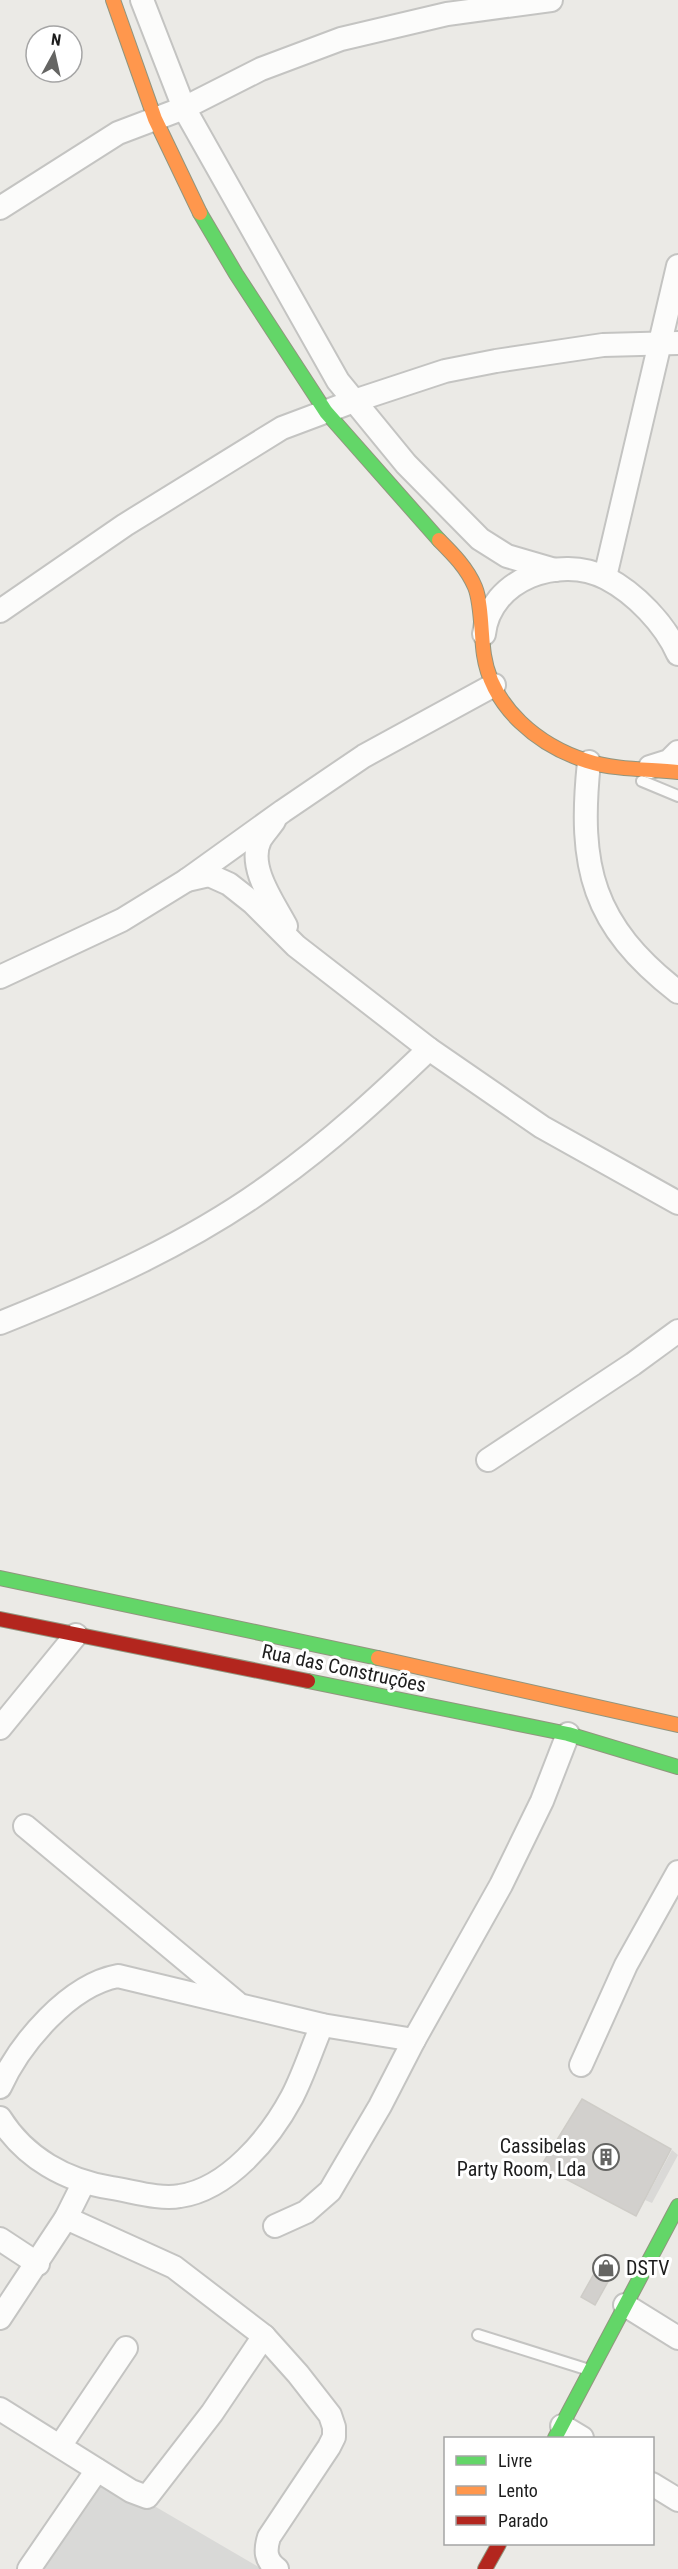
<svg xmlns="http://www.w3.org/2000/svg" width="678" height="2569" font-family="'Roboto Condensed',sans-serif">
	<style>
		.residential { fill: #dad9d7 }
		.religious { fill: #d9d9d7 }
		.building { fill: #d2d0cd; stroke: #ceccc7; stroke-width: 1.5 }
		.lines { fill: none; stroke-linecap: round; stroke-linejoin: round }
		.lane-casing { stroke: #c4c4c2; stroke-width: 14 }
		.street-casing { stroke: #c4c4c2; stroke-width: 26 }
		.fast-casing { stroke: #91957e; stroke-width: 16 }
		.slow-casing { stroke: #91957e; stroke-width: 16 }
		.jam-casing { stroke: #91957e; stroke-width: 16 }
		.lane { stroke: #fcfcfb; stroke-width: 10 }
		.street { stroke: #fcfcfb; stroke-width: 22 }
		.fast { stroke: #63d668; stroke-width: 14 }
		.slow { stroke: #ff974d; stroke-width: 14 }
		.jam { stroke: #b3261e; stroke-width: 14 }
		.labels { text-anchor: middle; stroke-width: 6; stroke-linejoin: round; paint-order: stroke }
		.street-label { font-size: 20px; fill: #1d1d1d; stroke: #fff }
		.poi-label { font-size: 20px; fill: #1d1d1d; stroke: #fff; text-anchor: end }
	</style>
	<rect width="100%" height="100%" fill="#ebeae6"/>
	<path class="residential" d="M672 2150 678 2155 652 2203 645 2200Z"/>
	<path class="religious" d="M103 2476 262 2569H39Z"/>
	<g class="building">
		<path d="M582 2099 671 2149 636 2216 541 2166Z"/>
		<path d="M605 2254 619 2262 595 2305 581 2297Z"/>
	</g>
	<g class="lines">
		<defs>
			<g id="lane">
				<path d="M642 781 678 796"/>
				<path d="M478 2335 586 2369"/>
			</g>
			<g id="street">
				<path d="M142 0 184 108 338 381 406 464 480 539 507 556 555 570"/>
				<path d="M0 208 118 133 184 108 261 69 341 39 447 14 551 0"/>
				<path d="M605 577 678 266"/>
				<path d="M0 611 125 525 282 428 354 401 445 371 496 361 603 345 678 343"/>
				<path d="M484 634C490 579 560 554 606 578 635 593 665 624 678 654"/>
				<path d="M589 762C578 867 592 925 678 992"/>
				<path d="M650 767 669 761 678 752"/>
				<path d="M274 821C270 827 264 833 260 840 247 867 274 903 286 926"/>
				<path d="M187 880 209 875 229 884 253 903 296 946 429 1049 542 1127 678 1203"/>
				<path d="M0 977 122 920 187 880 283 811 364 756 494 685"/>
				<path d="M0 1323C95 1285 191 1243 274 1182 330 1142 380 1096 429 1049"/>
				<path d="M488 1460 633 1364 678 1331"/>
				<path d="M0 1728 76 1635"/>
				<path d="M25 1826 236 2002"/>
				<path d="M581 2065 626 1965 678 1872"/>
				<path d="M0 2087C20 2043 69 1985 118 1976L322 2025 414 2040 501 1885 542 1801 568 1734"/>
				<path d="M0 2118C25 2158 66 2181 112 2188 132 2191 160 2200 180 2196 228 2189 270 2138 292 2097 304 2074 312 2048 322 2025"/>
				<path d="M66 2218 174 2267 264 2336 298 2374 330 2415 334 2427V2437L329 2447 269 2537C265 2550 265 2560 277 2569"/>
				<path d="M275 2226 306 2212 330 2191 380 2106 414 2040"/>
				<path d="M0 2239 38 2264"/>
				<path d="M625 2305 678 2338"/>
				<path d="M0 2318 66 2218 83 2184"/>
				<path d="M0 2409 131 2491 147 2497 212 2413 264 2336"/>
				<path d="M562 2426 582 2438"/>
				<path d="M60 2446 126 2348"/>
				<path d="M652 2484 678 2500"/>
				<path d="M29 2569 97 2470"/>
			</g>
			<g id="fast">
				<path d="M200 213 236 274 326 412 439 540"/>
				<path d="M0 1578 378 1658"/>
				<path d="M308 1681 568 1734 678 1767"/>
				<path d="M555 2438 678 2206"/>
			</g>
			<g id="slow">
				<path d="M113 0 155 119 200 213"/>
				<path d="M439 540C453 554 467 568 475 587 482 604 481 636 484 655 492 708 539 746 587 761 615 770 649 769 678 772"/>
				<path d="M378 1658 678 1725"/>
			</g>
			<g id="jam">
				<path d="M0 1619 308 1681"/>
				<path d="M485 2569 499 2544"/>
			</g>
		</defs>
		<use href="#lane" class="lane-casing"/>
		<use href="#street" class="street-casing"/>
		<use href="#fast" class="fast-casing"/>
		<use href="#slow" class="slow-casing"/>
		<use href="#jam" class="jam-casing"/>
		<use href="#lane" class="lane"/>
		<use href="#street" class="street"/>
		<use href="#fast" class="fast"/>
		<use href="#slow" class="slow"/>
		<use href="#jam" class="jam"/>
	</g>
	<defs>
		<symbol id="building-ring" viewBox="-11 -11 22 22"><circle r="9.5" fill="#fff" stroke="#656563" stroke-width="1.5"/><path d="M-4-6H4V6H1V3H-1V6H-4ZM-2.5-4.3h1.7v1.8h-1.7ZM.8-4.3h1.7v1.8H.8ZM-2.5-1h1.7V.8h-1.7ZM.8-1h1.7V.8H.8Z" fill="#656563"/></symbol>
		<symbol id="shop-ring" viewBox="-11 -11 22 22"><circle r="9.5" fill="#fff" stroke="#656563" stroke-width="1.5"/><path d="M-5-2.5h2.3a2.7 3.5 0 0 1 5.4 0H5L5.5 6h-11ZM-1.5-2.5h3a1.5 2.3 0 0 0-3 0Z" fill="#656563"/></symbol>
	</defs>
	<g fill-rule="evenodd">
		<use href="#building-ring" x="591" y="2142" width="30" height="30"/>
		<use href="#shop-ring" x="591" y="2253" width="30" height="30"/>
	</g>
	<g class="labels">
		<g class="street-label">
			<text transform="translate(344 1668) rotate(12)" y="7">Rua das Construções</text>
		</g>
		<g class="poi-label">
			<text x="586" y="2153">Cassibelas<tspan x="586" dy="23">Party Room, Lda</tspan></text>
			<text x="626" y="2275" text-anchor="start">DSTV</text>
		</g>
	</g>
	<rect x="444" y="2437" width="210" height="108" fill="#ffffff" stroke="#a5a5a5" stroke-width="1.5"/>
	<rect x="456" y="2456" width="30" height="9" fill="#63d668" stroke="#a5a5a5" stroke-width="1.5"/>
	<text x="498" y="2467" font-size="18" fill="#1d1d1d">Livre</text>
	<rect x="456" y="2486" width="30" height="9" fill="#ff974d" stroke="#a5a5a5" stroke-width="1.5"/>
	<text x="498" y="2497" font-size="18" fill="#1d1d1d">Lento</text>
	<rect x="456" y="2516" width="30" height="9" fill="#b3261e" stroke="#a5a5a5" stroke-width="1.5"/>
	<text x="498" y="2527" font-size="18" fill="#1d1d1d">Parado</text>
	<g transform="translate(54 54) rotate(8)"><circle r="28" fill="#ffffff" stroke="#a5a5a5" stroke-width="1.5"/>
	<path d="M0-4.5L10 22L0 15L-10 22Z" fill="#656563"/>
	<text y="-9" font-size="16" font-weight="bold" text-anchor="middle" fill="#1d1d1d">N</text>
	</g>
</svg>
